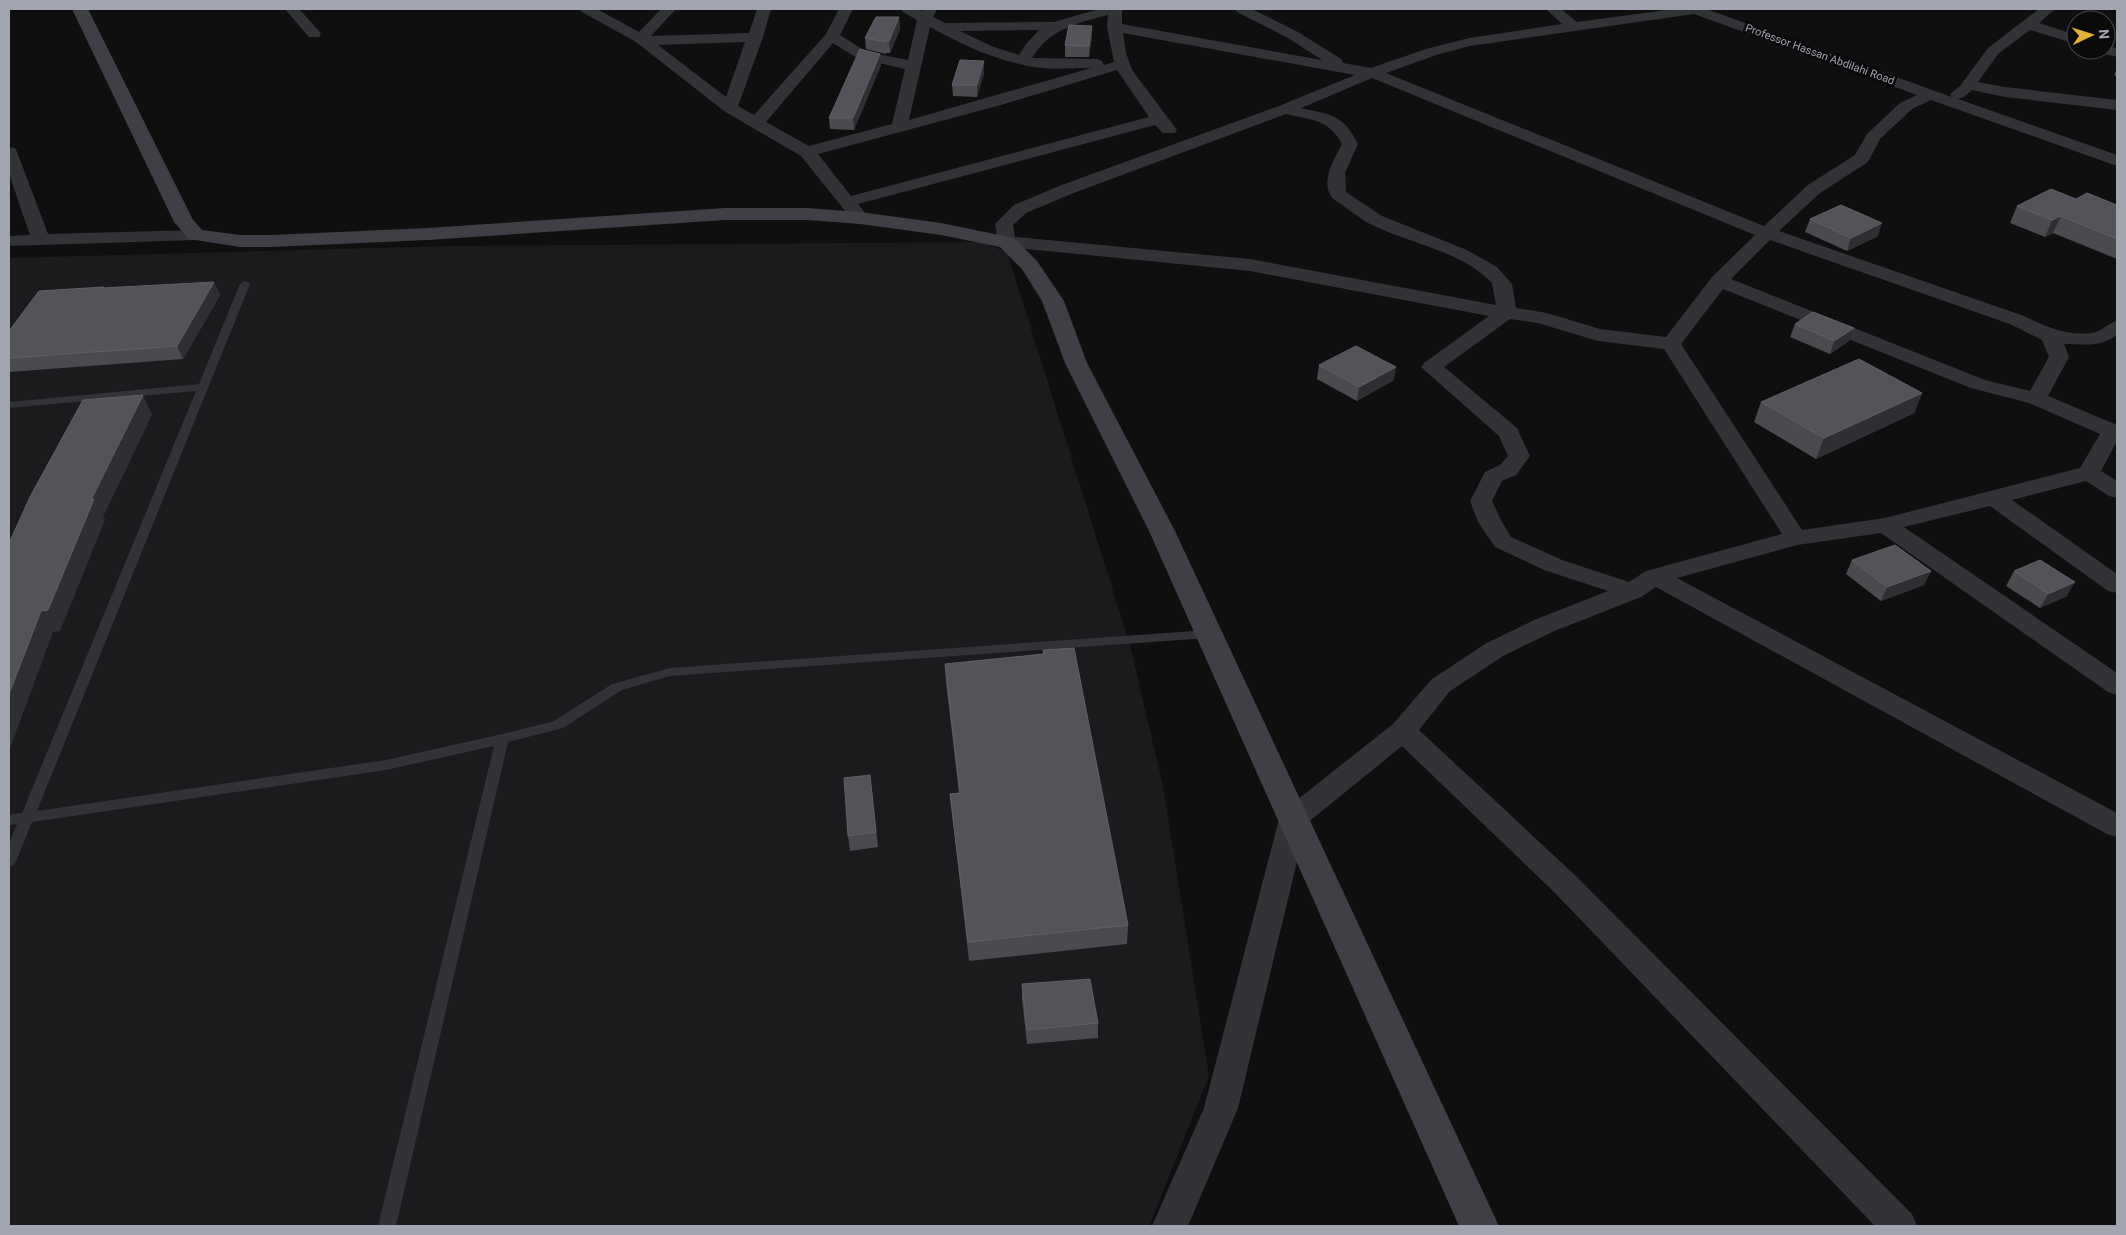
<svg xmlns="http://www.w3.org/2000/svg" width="2126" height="1235" font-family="Roboto,sans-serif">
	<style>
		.built { fill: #1b1b1d }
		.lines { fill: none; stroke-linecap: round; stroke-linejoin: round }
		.lane { fill: #323337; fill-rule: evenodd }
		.street { fill: #323337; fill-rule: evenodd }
		.secondary { fill: #3f4045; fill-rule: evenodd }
		.wall { fill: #4a4b4f }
		.shaded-wall { fill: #2e2f32 }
		.building { fill: #53545a; stroke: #5f6167 }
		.labels { text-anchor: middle; stroke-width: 5; stroke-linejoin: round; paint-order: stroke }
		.far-street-label { font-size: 11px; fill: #a1a5b0; stroke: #0a0a0b }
	</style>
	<rect width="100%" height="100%" fill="#0f0f10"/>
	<path class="built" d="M981 242 1007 252 1130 645 1163 786 1209 1076 1149 1226H9V258L448 246Z"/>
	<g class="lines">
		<path class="lane" d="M245 281 250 284 37 811 386 760 502 734 554 721 612 684 670 668 1209 630 1215 634 1209 638 670 676 622 690 563 728 508 742 396 1226H378L494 746 386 770 32 822 16 861 14 865 9 867V844L17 824 9 825V815L22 813 196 391 9 408V402L199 384 240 284Z"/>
		<g class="street">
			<path d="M285 9H299L319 31 321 34 319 37H309Z"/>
			<path d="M580 9H597L639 32 661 9H676L651 36 749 33 757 9H771L763 37 738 106 754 115 826 34 839 9H853L840 35 867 52 908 60 917 20 903 12 901 9H918L922 11 923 9H937L933 17 945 23 1054 22 1099 9H1122V24L1322 60 1288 38 1237 12 1235 9H1252L1298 32 1341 59 1343 63 1371 68 1426 49 1469 38 1562 24 1546 9H1561L1577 22 1674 9H1706L1952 97 1950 94 1960 86 1988 48 2039 9H2055L2039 23 2076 35V44L2030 30 1998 54 1978 82 2005 87 2117 100V110L2005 97 1972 90 1964 97 1958 99 2117 155V166L1931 100 1912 109 1880 139 1868 162 1820 193 1779 231 2024 316C2047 327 2066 336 2092 333 2101 332 2108 323 2117 321V335C2098 348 2086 344 2064 344L2069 357 2048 396 2117 425V441L2101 471 2117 481V498L2109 496 2086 481 2012 500 2117 574V593L2108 591 1990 506 1904 527 2117 673V695L2108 692 1881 533 1797 545 1677 578 2117 813V837L2107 834 1656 587 1641 597 1552 632 1503 656 1450 691 1419 730 1576 876 1912 1214 1917 1226H1875L1554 892 1402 746 1306 824 1238 1108 1188 1226H1152L1204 1108 1279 819 1283 811 1393 724 1432 679 1485 644 1534 620 1608 591 1544 570 1495 547 1478 522 1470 501 1485 472 1500 465 1508 456 1499 436 1421 367 1424 363 1489 316 1250 271 1007 247 1001 246 998 242 995 224 1014 205 1059 186 1279 106 1355 75 1123 33 1126 53 1132 70 1177 130 1175 133H1163L1155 125 858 204 869 218 866 222 860 223 854 222 801 156 724 111 636 42 582 12ZM1694 14 1917 95 1900 103 1867 134 1855 155 1808 185 1764 226 1386 73 1436 55 1470 46ZM1108 15 1107 27 1114 62 1104 65 1102 61 1097 59 1032 58C1049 29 1077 23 1108 15ZM930 27C963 45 996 61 1034 67 1053 70 1072 68 1091 68L909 120ZM1039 30 1026 44 1019 55 991 46 960 31ZM745 42 726 97 658 45ZM833 43 857 58 905 69 892 124 809 146 766 122ZM1117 70 1149 117 851 196 818 154 1001 105ZM1372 78 1755 235 1712 277 1666 337 1600 329 1547 313 1516 308 1512 284 1497 267 1467 250 1382 216 1346 192 1345 173 1358 144C1343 114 1331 115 1301 108ZM1286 114C1311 120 1329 119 1342 144 1334 160 1320 181 1332 198 1345 206 1357 217 1370 224 1410 244 1460 250 1492 283L1496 305 1250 259 1015 237 1013 225 1026 213 1071 194ZM1770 240 2010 324 2042 340 2049 357 2030 391 1985 380 1731 279ZM1723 289 1971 388 2029 403 2100 434 2080 468 1885 518 1802 530 1681 344ZM1510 319 1538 323 1598 341 1664 349 1782 534 1646 571 1629 582 1562 560 1511 537 1502 522 1492 501 1502 481 1516 475 1530 456 1517 428 1444 367Z"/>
			<path d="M2106 46 2117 48V57L2101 53 2099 50H2106Z"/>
			<path d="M9 147 15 148 17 152 48 234 196 230 202 231 205 235 202 239 196 240 9 246V236L30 235 9 174Z"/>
		</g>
		<path class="secondary" d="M72 9H88L193 220 202 230 240 235H272L428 228 725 208H807L860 212 941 223 1014 238 1037 261 1064 301 1087 363 1175 531 1499 1226H1459L1149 531 1065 363 1042 301 1022 269 1000 247 941 235 860 224 807 220H725L428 240 272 247H240L189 239 174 222Z"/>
	</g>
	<g class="wall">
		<path d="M899 17 900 29 890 53H886V54L866 49 865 38Z"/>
		<path d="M1092 37 1089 57H1065V45Z"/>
		<path d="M880 54 881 65 854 130 830 129 829 118Z"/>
		<path d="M2117 69V77L2114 75Z"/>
		<path d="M984 73 977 97 953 96 952 85Z"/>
		<path d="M2076 199 2117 205V259L2053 233 2045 237 2010 223 2017 206Z"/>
		<path d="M1810 219 1878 236 1847 251 1805 232Z"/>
		<path d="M104 287 105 288 220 295 183 359 9 372V331Z"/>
		<path d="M1795 324 1849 341 1830 354 1790 337Z"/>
		<path d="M1319 365 1394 380 1357 401 1317 379Z"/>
		<path d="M1922 393 1914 413 1816 459 1754 422 1761 402Z"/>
		<path d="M1852 560 1931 571 1924 585 1881 601 1846 574Z"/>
		<path d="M2014 571 2067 596 2040 608 2006 586Z"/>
		<path d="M1043 650 1128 925 1127 944 969 961 952 812 950 794 959 793 946 682 945 664 1043 654Z"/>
		<path d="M870 775 878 847 850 851 848 836Z"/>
		<path d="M1022 984 1098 1023V1038L1027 1044 1022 999Z"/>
	</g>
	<g class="shaded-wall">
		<path d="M899 17 900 29 890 53 889 41Z"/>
		<path d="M1092 26V37L1089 57V46Z"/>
		<path d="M880 54 881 65 854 130 853 118Z"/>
		<path d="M984 61V73L977 97V85Z"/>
		<path d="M2061 216 2053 233 2045 237 2052 220Z"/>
		<path d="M1882 223 1878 236 1847 251 1851 238Z"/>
		<path d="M214 282 220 295 183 359 177 346Z"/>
		<path d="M1854 328 1849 341 1830 354 1834 341Z"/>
		<path d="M1396 367 1394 380 1357 401 1359 387Z"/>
		<path d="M1922 393 1914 413 1816 459 1824 438Z"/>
		<path d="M143 395 152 415 103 517 105 520 60 631 53 632 9 751V694L41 611 91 500Z"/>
		<path d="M1931 571 1924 585 1881 601 1887 587Z"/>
		<path d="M2075 582 2067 596 2040 608 2048 594Z"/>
	</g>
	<g class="building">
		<path d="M876 17H899L889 41H883L885 42 865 38Z"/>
		<path d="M1069 25 1092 26 1089 46 1065 45Z"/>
		<path d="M860 49 880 54 853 118H829Z"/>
		<path d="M960 60 984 61 977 85H952Z"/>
		<path d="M2051 189 2076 199 2087 193 2117 205V239L2061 216 2052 220 2017 206Z"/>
		<path d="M1841 205 1882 223 1851 238 1810 219Z"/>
		<path d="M214 282 177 346 9 358V331L39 291 104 287 103 288Z"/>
		<path d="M1813 312 1854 328 1834 341 1795 324Z"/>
		<path d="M1356 346 1396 367 1359 387 1319 365Z"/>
		<path d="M1859 359 1922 393 1824 438 1761 402Z"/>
		<path d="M143 395 91 500 94 499 48 610 41 611 9 694V543L31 495 83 400Z"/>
		<path d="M1895 545 1931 571 1887 587 1852 560Z"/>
		<path d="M2040 560 2075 582 2048 594 2014 571Z"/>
		<path d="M1074 648 1128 925 968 942 950 794 960 793 945 664 1044 654 1043 650Z"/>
		<path d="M870 775 876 832 848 836 844 778Z"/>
		<path d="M1090 979 1098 1023 1027 1030 1022 984Z"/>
	</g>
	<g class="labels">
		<g class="far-street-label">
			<text transform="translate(1820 54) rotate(20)" y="4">Professor Hassan Abdilahi Road</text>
		</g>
	</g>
	<rect width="2126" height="1235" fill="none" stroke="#a1a5b0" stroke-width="20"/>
	<g transform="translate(2091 35) rotate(86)"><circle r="24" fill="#0a0a0b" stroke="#46484d"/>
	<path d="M0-4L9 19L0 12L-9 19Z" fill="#e0b037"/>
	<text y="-8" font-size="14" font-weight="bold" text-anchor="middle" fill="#a1a5b0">N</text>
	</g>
</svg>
